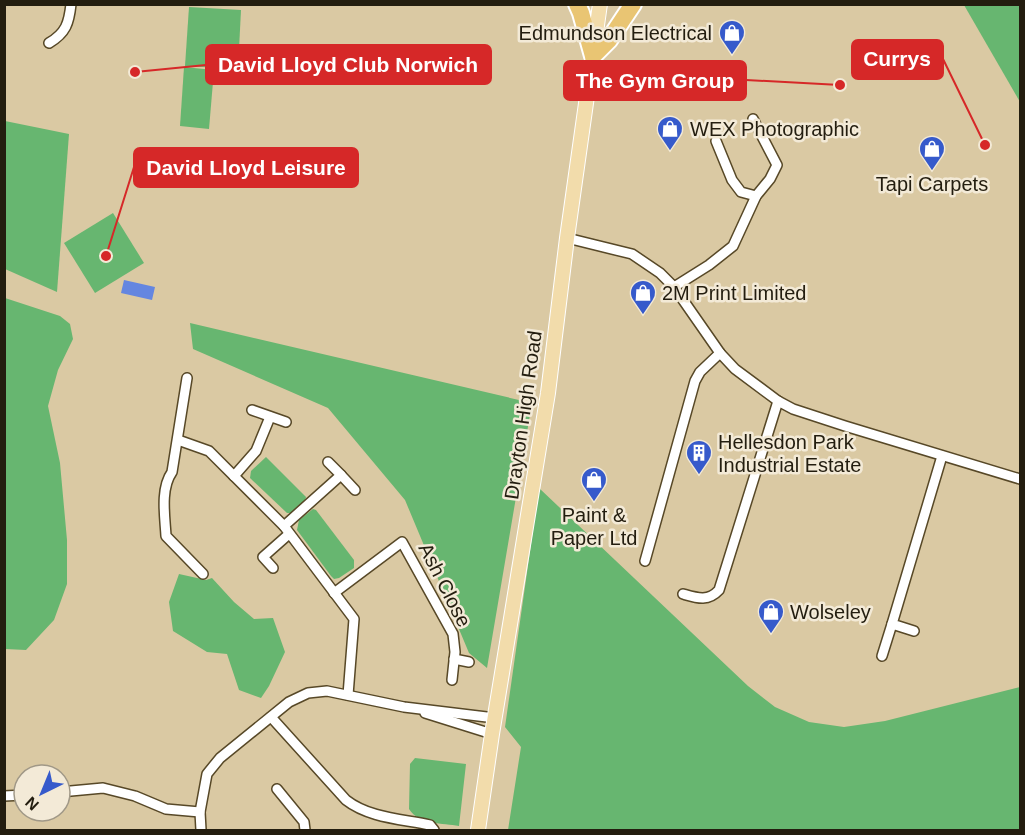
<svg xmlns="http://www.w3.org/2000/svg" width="1025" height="835" font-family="Helvetica,sans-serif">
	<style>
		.green { fill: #67b670 }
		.water { fill: #6486e0 }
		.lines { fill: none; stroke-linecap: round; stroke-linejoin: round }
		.street-casing { stroke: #574827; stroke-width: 12 }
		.primary-casing { stroke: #fff; stroke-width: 16 }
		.highway-casing { stroke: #fff; stroke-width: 20 }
		.street { stroke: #fff; stroke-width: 9 }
		.primary { stroke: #f2dcab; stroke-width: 14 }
		.highway { stroke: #e9c573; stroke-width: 16 }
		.labels { text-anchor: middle; stroke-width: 5; stroke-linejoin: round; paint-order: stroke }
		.poi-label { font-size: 20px; fill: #231d0f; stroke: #f3ead7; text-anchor: start }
		.street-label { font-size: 20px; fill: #231d0f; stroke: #f3ead7 }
		.leader { fill: none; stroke: #d62828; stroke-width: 2 }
		.callout-dot { fill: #d62828; stroke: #f3ead7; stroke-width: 2 }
		.callout { fill: #d62828; stroke: #d62828; stroke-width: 2 }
		.callout-label { font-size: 21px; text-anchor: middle; font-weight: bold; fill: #fff }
	</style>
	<rect width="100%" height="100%" fill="#dac9a3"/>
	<g class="green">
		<path d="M964 5H1020V102Z"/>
		<path d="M189 7 241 10 238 69 185 66Z"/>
		<path d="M184 67 214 70 209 129 180 126Z"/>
		<path d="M5 121 69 134 57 292 5 269Z"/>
		<path d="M113 213 144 263 95 293 64 243Z"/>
		<path d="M5 298 60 316 70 324 73 339 58 370 48 406 60 463 67 540V584L54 620 26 650 5 649Z"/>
		<path d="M190 323 532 403 487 668 469 653 405 500 328 408 193 349Z"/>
		<path d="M266 457 306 497 304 505 294 513H287L250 478 251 471Z"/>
		<path d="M539 488 748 686 775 707 809 722 844 727 885 721 1020 687V830H508L521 747 505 727Z"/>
		<path d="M313 509 316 510 354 560V568L339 578 334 579 331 576 297 530 299 520Z"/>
		<path d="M179 574 206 580 212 578 234 602 254 619 273 618 285 652 269 686 261 698 239 690 227 654 207 652 173 631 169 602Z"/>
		<path d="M415 758 466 764 459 826C443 823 419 825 409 809L410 764Z"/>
	</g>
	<path class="water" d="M124 280 155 287 152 300 121 293Z"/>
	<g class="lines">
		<defs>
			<g id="street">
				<path d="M49 43C66 33 69 23 71 4"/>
				<path d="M716 141 732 180 741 192 756 196"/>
				<path d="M567 238 632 254 660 273 674 287 720 353 735 369 778 401 793 409 845 426 1020 479"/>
				<path d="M674 287 709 265 733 246 756 196 770 179 777 165 753 119"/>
				<path d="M187 378 172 472C160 489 165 517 166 536L203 574"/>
				<path d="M252 410 286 422"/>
				<path d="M178 440 209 451 284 526 354 619 348 695"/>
				<path d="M341 475 355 490"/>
				<path d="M234 476 256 451 270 417"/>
				<path d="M284 526 341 475 328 462"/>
				<path d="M645 561 695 381 700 372 720 353"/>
				<path d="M273 568 263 557 289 534"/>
				<path d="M334 593 402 542 453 634 455 652 452 680"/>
				<path d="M683 594C697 598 708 602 719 590L778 401"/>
				<path d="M914 631 892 624 942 456"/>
				<path d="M882 656 892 624"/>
				<path d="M454 659 469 662"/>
				<path d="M425 713 492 734"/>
				<path d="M271 717 346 800C369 818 402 819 430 825L434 830"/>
				<path d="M277 789 304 822 305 830"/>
				<path d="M60 792 103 788 135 796 166 809 200 812"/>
				<path d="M4 796 24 795"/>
				<path d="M201 830 200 812 207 774 220 758 289 702 308 693 327 691 404 707 495 718"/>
			</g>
			<path id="primary" d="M478 830 492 734 548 393 567 238 600 4"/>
			<path id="highway" d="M577 4 581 13 593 56 609 40 633 4"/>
		</defs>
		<use href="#street" class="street-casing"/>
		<use href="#primary" class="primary-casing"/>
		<use href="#highway" class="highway-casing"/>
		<use href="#street" class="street"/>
		<use href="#primary" class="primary"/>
		<use href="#highway" class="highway"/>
	</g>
	<defs>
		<symbol id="shop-pin" viewBox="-11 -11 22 30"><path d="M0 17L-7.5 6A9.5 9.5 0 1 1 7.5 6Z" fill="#365acb" stroke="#f3ead7"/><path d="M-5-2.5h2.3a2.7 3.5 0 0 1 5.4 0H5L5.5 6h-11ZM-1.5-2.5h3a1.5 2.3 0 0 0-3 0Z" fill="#fff"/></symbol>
		<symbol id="building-pin" viewBox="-11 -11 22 30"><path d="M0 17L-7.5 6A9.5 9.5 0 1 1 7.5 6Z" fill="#365acb" stroke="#f3ead7"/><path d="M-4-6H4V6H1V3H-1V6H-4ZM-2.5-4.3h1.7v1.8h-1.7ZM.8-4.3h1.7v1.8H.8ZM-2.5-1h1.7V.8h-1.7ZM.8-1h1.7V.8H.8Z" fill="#fff"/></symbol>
	</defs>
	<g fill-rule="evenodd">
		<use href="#shop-pin" x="717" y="18" width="30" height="40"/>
		<use href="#shop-pin" x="655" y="114" width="30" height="40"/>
		<use href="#shop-pin" x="917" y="134" width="30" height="40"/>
		<use href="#shop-pin" x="628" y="278" width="30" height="40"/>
		<use href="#building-pin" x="684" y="438" width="30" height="40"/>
		<use href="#shop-pin" x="579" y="465" width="30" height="40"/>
		<use href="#shop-pin" x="756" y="597" width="30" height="40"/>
	</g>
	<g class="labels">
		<g class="poi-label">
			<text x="712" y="40" text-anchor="end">Edmundson Electrical</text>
			<text x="690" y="136">WEX Photographic</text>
			<text x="932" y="191" text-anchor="middle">Tapi Carpets</text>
			<text x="662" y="300">2M Print Limited</text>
			<text x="718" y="449">Hellesdon Park<tspan x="718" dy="23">Industrial Estate</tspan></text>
			<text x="594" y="522" text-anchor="middle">Paint &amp;<tspan x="594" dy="23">Paper Ltd</tspan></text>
			<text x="790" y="619">Wolseley</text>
		</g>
		<g class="street-label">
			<text transform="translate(523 415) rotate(-82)" y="7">Drayton High Road</text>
			<text transform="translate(445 585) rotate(63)" y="7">Ash Close</text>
		</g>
	</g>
	<path class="leader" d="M985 145L943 59M135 72L206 65M840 85L746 80M106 256L134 167"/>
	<g class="callout-dot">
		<circle cx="985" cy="145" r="6"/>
		<circle cx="135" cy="72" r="6"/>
		<circle cx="840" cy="85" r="6"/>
		<circle cx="106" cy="256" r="6"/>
	</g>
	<g class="callout">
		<rect x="852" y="40" width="91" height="39" rx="6"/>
		<rect x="206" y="45" width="285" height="39" rx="6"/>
		<rect x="564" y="61" width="182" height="39" rx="6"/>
		<rect x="134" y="148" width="224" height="39" rx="6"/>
	</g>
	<g class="callout-label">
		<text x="897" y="66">Currys</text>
		<text x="348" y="72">David Lloyd Club Norwich</text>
		<text x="655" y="88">The Gym Group</text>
		<text x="246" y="175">David Lloyd Leisure</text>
	</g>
	<rect width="1025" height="835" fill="none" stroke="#231d0f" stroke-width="12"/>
	<g transform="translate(42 793) rotate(223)"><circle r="28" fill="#f3ead7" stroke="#a09887" stroke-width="1.5"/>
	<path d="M0-4.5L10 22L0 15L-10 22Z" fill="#365acb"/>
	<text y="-9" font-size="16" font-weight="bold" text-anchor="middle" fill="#231d0f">N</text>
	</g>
</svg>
